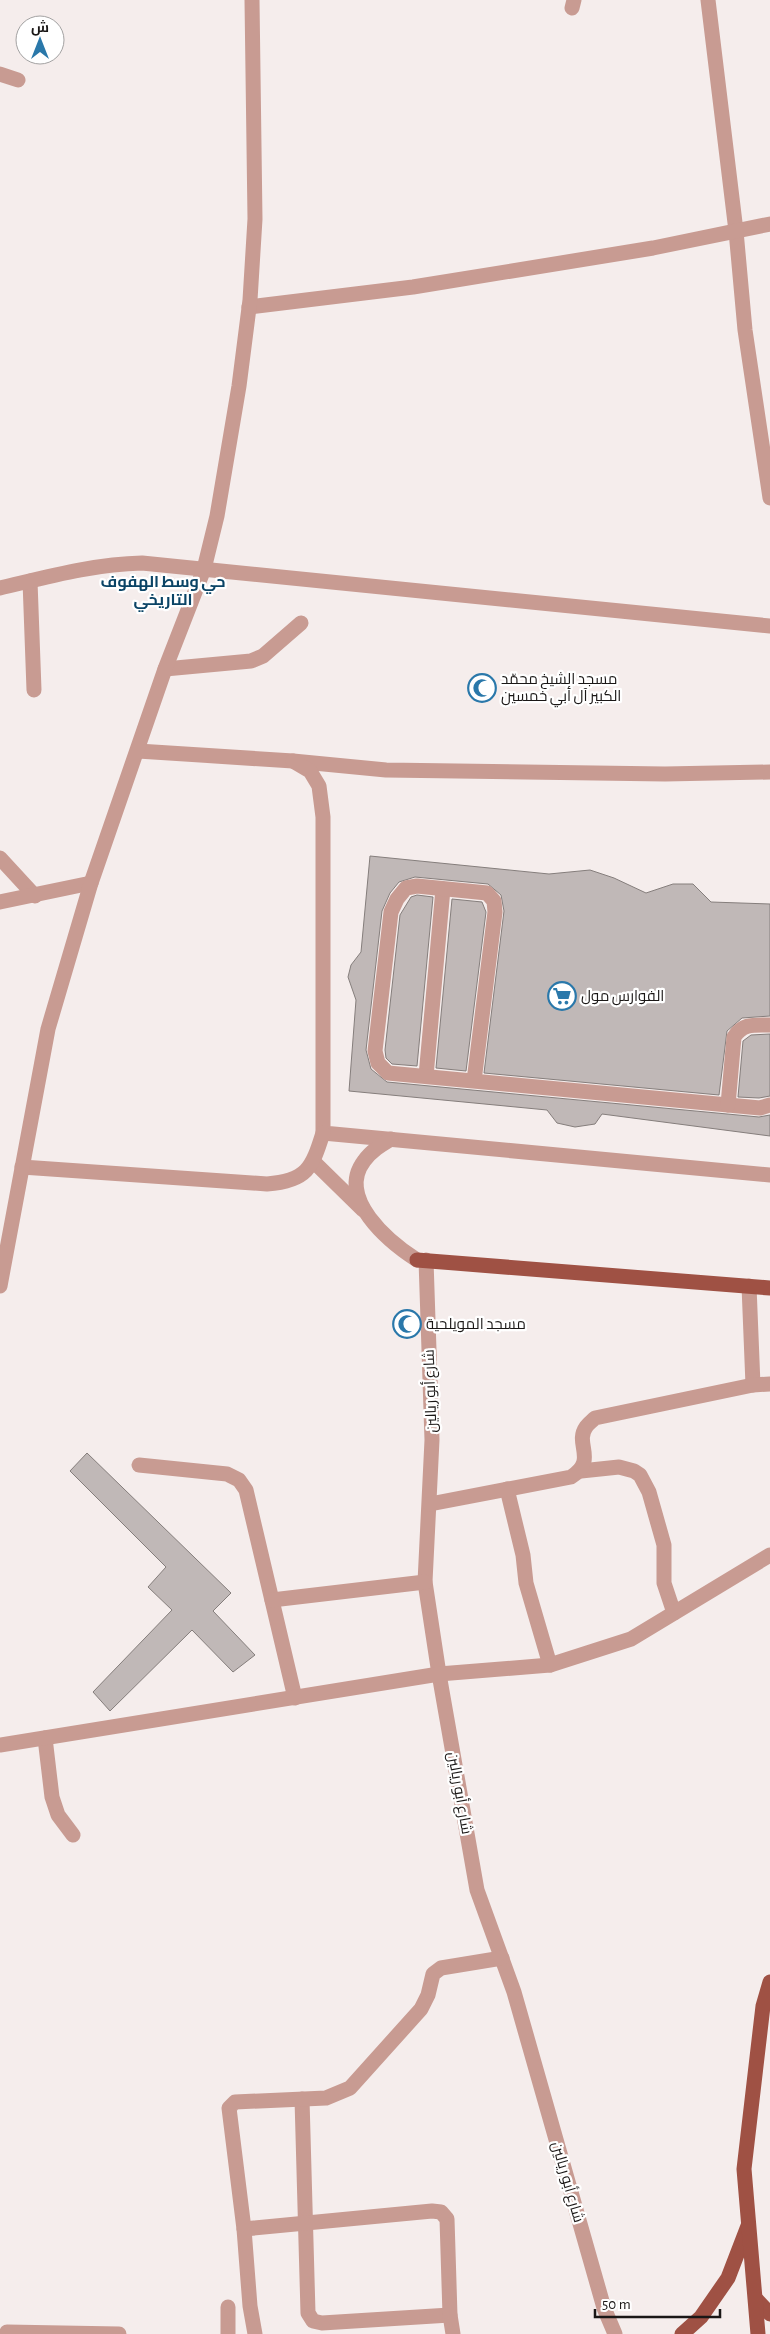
<svg xmlns="http://www.w3.org/2000/svg" width="770" height="2334" font-family="'Alegreya Sans',Cairo,sans-serif">
	<style>
		.building { fill: #c0b8b7; stroke: #857e7c }
		.lines { fill: none; stroke-linecap: round; stroke-linejoin: round }
		.minor { stroke: #c89b92; stroke-width: 15 }
		.major { stroke: #9f5144; stroke-width: 15 }
		.labels { text-anchor: middle; stroke-width: 4.5; stroke-linejoin: round; paint-order: stroke }
		.poi-label { font-size: 15px; fill: #1a1716; stroke: #fff; text-anchor: start }
		.street-label { font-size: 15px; fill: #1a1716; stroke: #fff }
		.neighbourhood-label { font-size: 16px; font-weight: bold; fill: #0b4466; stroke: #fff }
	</style>
	<rect width="100%" height="100%" fill="#f5edec"/>
	<g class="building">
		<path d="M370 856 549 874 590 870 614 878 646 893 673 884H693L711 902 770 904V1016L742 1018 727 1031 719 1095 484 1073 504 911 501 895 488 884 415 877 399 882 390 893 382 911 366 1050 371 1069 387 1082 759 1117 770 1115V1136L602 1114 595 1124 575 1127 557 1123 547 1110 349 1091 356 1000 348 977 351 965 361 952Z"/>
		<path d="M417 895 433 897 417 1066 392 1064 386 1058 385 1050 400 915 411 897Z"/>
		<path d="M452 899 482 902 486 912 466 1071 436 1068Z"/>
		<path d="M770 1034V1096L759 1098 738 1097 743 1041 751 1035Z"/>
		<path d="M87 1453 231 1593 213 1611 255 1655 233 1672 192 1630 110 1711 93 1692 172 1610 148 1587 166 1567 70 1471Z"/>
	</g>
	<g class="lines">
		<g class="minor">
			<path d="M708 0 736 231 745 330 770 498"/>
			<path d="M572 8 574 0"/>
			<path d="M0 74 18 80"/>
			<path d="M249 307 413 287 653 248 770 224"/>
			<path d="M30 581 34 690"/>
			<path d="M0 588C47 577 94 564 142 563L770 626"/>
			<path d="M165 669 251 661 263 656 301 623"/>
			<path d="M138 751 293 761 386 770 665 774 770 772"/>
			<path d="M293 761 310 771 319 786 323 817V1133L770 1175"/>
			<path d="M0 858 35 896"/>
			<path d="M0 902 91 883"/>
			<path d="M426 1076 443 889"/>
			<path d="M474 1081 495 912 494 901 487 893 417 886 406 888 397 899 391 912 375 1051 378 1063 388 1073 760 1108 770 1105"/>
			<path d="M728 1105 734 1037C743 1023 754 1025 770 1025"/>
			<path d="M391 1139C381 1145 371 1151 364 1161 336 1198 389 1242 417 1260"/>
			<path d="M314 1162 363 1210"/>
			<path d="M22 1167 267 1184C307 1181 312 1168 323 1133"/>
			<path d="M426 1260 432 1440 425 1582 439 1674 477 1890 514 1992 604 2308 615 2334"/>
			<path d="M0 1286 48 1029 91 883 165 669 204 569 217 516 239 386 250 300 255 219 252 0"/>
			<path d="M749 1286 753 1385"/>
			<path d="M139 1465 227 1474 239 1480 246 1490 295 1698"/>
			<path d="M581 1471 619 1467 634 1471 640 1475 649 1492 664 1545V1583L674 1613"/>
			<path d="M507 1489 523 1555 526 1583 550 1665"/>
			<path d="M430 1504 571 1477C598 1460 574 1444 586 1427 588 1424 592 1421 595 1418L753 1385 770 1384"/>
			<path d="M272 1600 425 1582"/>
			<path d="M45 1738 52 1797 58 1815 73 1835"/>
			<path d="M0 1745 439 1674 550 1665 631 1639 770 1555"/>
			<path d="M302 2099 308 2313 313 2321 322 2323 450 2315"/>
			<path d="M244 2229 432 2211 441 2212 447 2219 450 2315 453 2334"/>
			<path d="M228 2307V2334"/>
			<path d="M7 2332 119 2334"/>
			<path d="M255 2334 250 2306 244 2229 229 2108 235 2102 326 2098 350 2088 421 2009 428 1995 433 1974 441 1968 502 1958"/>
		</g>
		<g class="major">
			<path d="M417 1260 770 1288"/>
			<path d="M756 2299 770 2314"/>
			<path d="M682 2334 701 2317 728 2278 748 2226"/>
			<path d="M758 2334 744 2169 763 2006 770 1982"/>
		</g>
	</g>
	<defs>
		<symbol id="mosque-ring" viewBox="-11 -11 22 22"><circle r="9.5" fill="#fff" stroke="#2a78aa" stroke-width="1.5"/><path d="M3.5-4.9A6 6 0 1 0 3.5 4.9A5 5 0 1 1 3.5-4.9Z" fill="#2a78aa"/></symbol>
		<symbol id="supermarket-ring" viewBox="-11 -11 22 22"><circle r="9.5" fill="#fff" stroke="#2a78aa" stroke-width="1.5"/><path d="M-6-5.5h2.5l.6 2H6L4.5 2H-2.5L-4.4-4H-6ZM-1.5 3.2a1.3 1.3 0 1 0 .1 0ZM3 3.2a1.3 1.3 0 1 0 .1 0Z" fill="#2a78aa"/></symbol>
	</defs>
	<g fill-rule="evenodd">
		<use href="#mosque-ring" x="466" y="672" width="32" height="32"/>
		<use href="#supermarket-ring" x="546" y="980" width="32" height="32"/>
		<use href="#mosque-ring" x="391" y="1308" width="32" height="32"/>
	</g>
	<g class="labels">
		<g class="poi-label">
			<text x="501" y="684">مسجد الشيخ محمّد<tspan x="501" dy="17">الكبير آل أبي خمسين</tspan></text>
			<text x="581" y="1001">الفوارس مول</text>
			<text x="426" y="1329">مسجد المويلحية</text>
		</g>
		<g class="street-label">
			<text transform="translate(430 1391) rotate(-92)" y="5">شارع أبو ريالين</text>
			<text transform="translate(460 1793) rotate(80)" y="5">شارع أبو ريالين</text>
			<text transform="translate(568 2182) rotate(74)" y="5">شارع أبو ريالين</text>
		</g>
		<g class="neighbourhood-label">
			<text x="163" y="587">حي وسط الهفوف<tspan x="163" dy="18">التاريخي</tspan></text>
		</g>
	</g>
	<g transform="translate(40 40)"><circle r="24" fill="#ffffff" stroke="#a3a2a2"/>
	<path d="M0-4L9 19L0 12L-9 19Z" fill="#2a78aa"/>
	<text y="-8" font-size="14" font-weight="bold" text-anchor="middle" fill="#1a1716">ش</text>
	</g>
	<path d="M595 2309v8h125v-8" fill="none" stroke="#1a1716" stroke-width="2.5"/>
	<text x="602" y="2309" font-size="15" fill="#1a1716" stroke="#ffffff" stroke-width="4" paint-order="stroke">50 m</text>
</svg>
